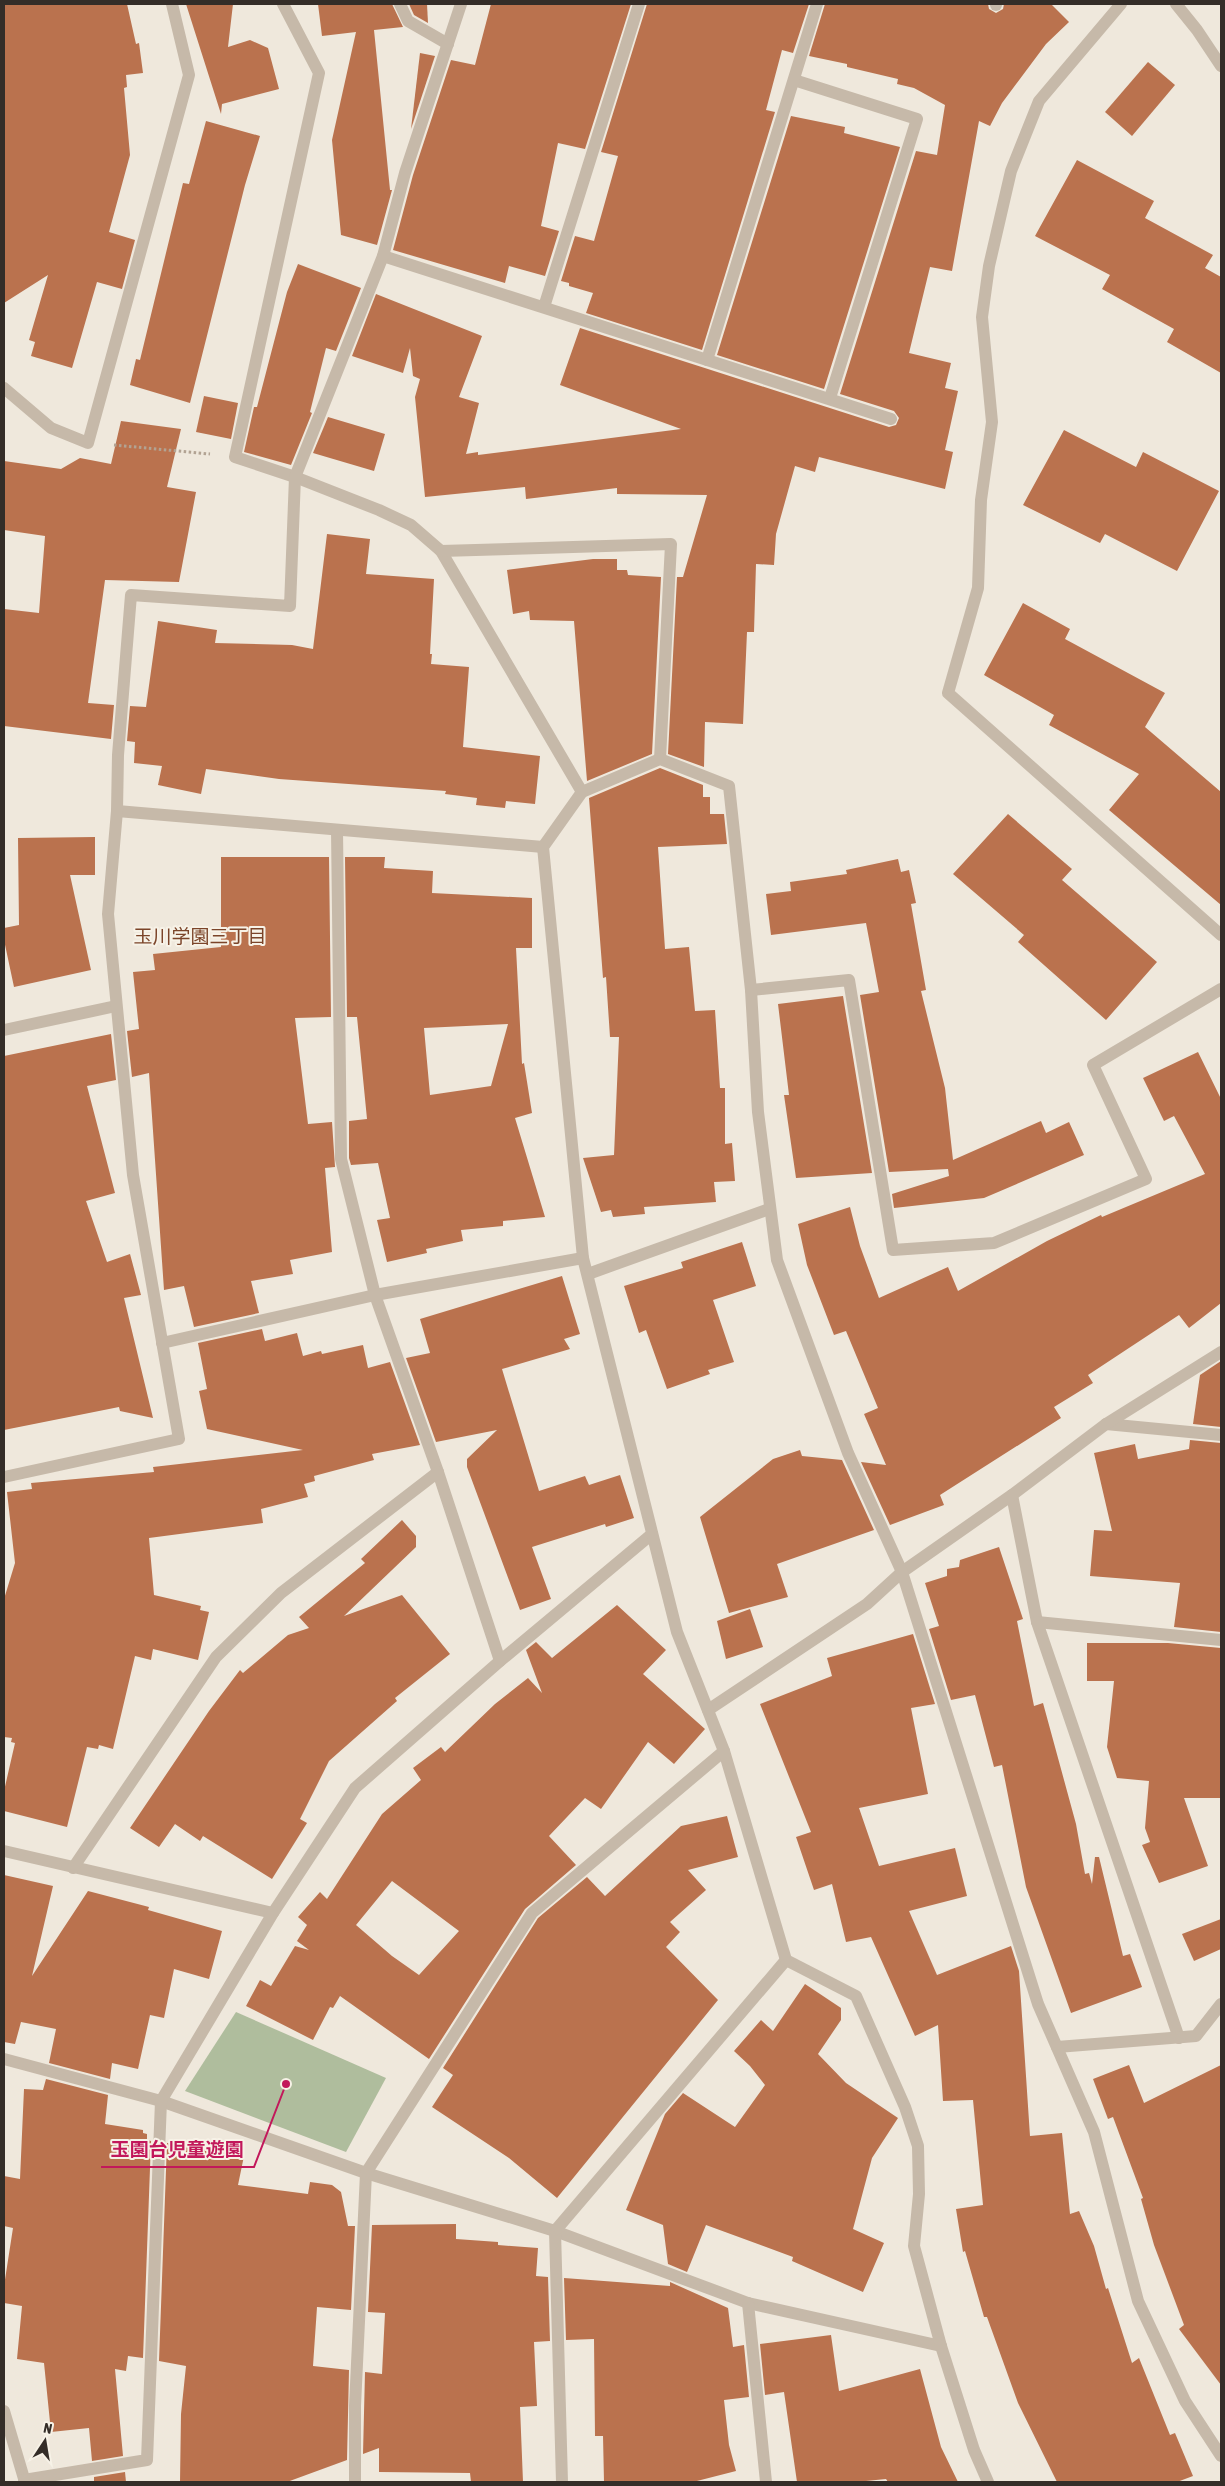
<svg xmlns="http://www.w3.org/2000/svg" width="1225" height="2486" font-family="'Asap Condensed','Noto Sans JP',sans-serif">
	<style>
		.green { fill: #afbd9d }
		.building { fill: #ba724e; fill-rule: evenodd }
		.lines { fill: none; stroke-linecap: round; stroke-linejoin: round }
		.path { stroke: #b2a393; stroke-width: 3; stroke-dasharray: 2.5 2.5; stroke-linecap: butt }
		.minor { stroke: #c6b9a9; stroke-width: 12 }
		.labels { text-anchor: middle; stroke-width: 4; stroke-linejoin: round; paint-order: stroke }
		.neighbourhood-label { font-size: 19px; fill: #7b4429; stroke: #f7f2e7 }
		.leader { fill: none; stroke: #c2185b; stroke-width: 2 }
		.callout-dot { fill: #c2185b; stroke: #f7f2e7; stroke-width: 2 }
		.callout-label { font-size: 19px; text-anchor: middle; font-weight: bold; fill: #c2185b; stroke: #f7f2e7; stroke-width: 4; stroke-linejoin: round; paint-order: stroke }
	</style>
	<rect width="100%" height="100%" fill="#efe8dc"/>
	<path class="green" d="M236 2012 386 2078 346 2152 185 2091Z"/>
	<g class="building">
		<path d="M4 4H127L136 44 139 43 143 73 126 75 127 87 124 88 130 155 109 232 135 240 122 289 97 282 72 368 31 356 35 342 29 340 48 275 4 303Z"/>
		<path d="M186 4H233L228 47 250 40 268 48 279 89 222 104 221 114Z"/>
		<path d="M318 4H392L403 27 374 30 390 190H392L377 245 341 235 332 140 356 32 322 36Z"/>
		<path d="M409 4H427L428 23 414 15Z"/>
		<path d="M491 4H631L585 149 558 143 541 226 559 231 545 276 509 266 505 283 393 250 413 175 451 60 475 65Z"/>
		<path d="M647 4H809L793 53 782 50 766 110 775 112 702 350 586 313 593 293 569 286V283L561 281 575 236 594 241 618 156 601 152Z"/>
		<path d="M825 4H988L989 9 996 13 1003 9 1004 4H1051L1069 22 1046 44 1002 103 990 126 979 121 952 271 930 267 909 353 951 363 945 388 958 391 945 450 953 452 945 489 819 457 815 472 795 466 776 534 774 565 756 564 754 632H747L743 724 705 722 704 767 668 754 677 577H683L707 495 617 494V488L526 499 525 487 425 497 415 397 420 379 413 376 410 348 403 373 352 356 376 294 482 336 459 397 479 403 466 454 478 452V455L681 429 560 385 580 328 889 427 896 425 899 418 894 411 840 394 916 151 937 155 945 105 914 88 897 84 898 79 847 67V64L809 56Z"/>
		<path d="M420 53 435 56 411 129Z"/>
		<path d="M1148 62 1175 85 1132 136 1105 112Z"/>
		<path d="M791 116 845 127 844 133 900 147 824 389 717 355Z"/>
		<path d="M206 121 260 136 245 185 190 403 130 385 136 359 140 360 183 183 189 184Z"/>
		<path d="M1077 160 1154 201 1145 218 1213 255 1205 268 1221 277V373L1167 342 1174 329 1102 289 1110 275 1035 236Z"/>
		<path d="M298 264 361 288 336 351 326 348 310 412 312 413 291 465 244 452 254 407H257L287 292Z"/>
		<path d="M204 396 238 403 231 439 196 432Z"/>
		<path d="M328 417 385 434 374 471 313 453Z"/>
		<path d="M121 421 181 429 167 487 196 492 179 582 105 580 88 703 114 705 111 739 4 726V609L39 613 45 536 4 530V461L61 469 80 458 111 464Z"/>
		<path d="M1064 430 1136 467 1143 452 1219 491 1177 571 1105 534 1100 543 1023 505Z"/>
		<path d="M327 534 370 539 366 574 434 579 430 654H432L431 664 469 667 463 747 540 756 535 804 506 801 505 808 476 805 477 798 445 794 446 791 279 779 206 769 201 794 158 785 162 766 134 763 135 742 127 741 130 706 146 707 158 621 217 630 215 643 292 645 313 649Z"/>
		<path d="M593 559H617V570H627L628 575 661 577 652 754 587 781 574 621 530 620 529 611 513 614 507 570Z"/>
		<path d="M1023 603 1070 629 1065 639 1165 693 1145 727 1221 792V905L1109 810 1139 774 1049 725 1054 715 984 675Z"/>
		<path d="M660 768 703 785V797H710V814H724L727 844 658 847 665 949 689 947 695 1011 715 1010 720 1088H725V1144L732 1143 735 1181 714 1182 716 1202 644 1207 645 1214 613 1217 611 1210 601 1212 583 1158 614 1155 619 1037H610L606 977 603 978 589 798Z"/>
		<path d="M1008 814 1072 869 1062 880 1157 962 1106 1020 1018 942 1024 935 953 874Z"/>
		<path d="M95 837V875H70L91 970 14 987 4 940V928L19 925 18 838Z"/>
		<path d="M221 857H329L331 1017 295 1018 308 1124 332 1122 335 1167 325 1168 332 1252 290 1260 293 1274 251 1281 259 1313 194 1327 184 1286 164 1290 149 1073 132 1077 127 1031 139 1029 133 972 155 970 153 954 221 947Z"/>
		<path d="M345 857H385L384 868 433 871 432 893 532 898V948H516L522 1064 524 1063 532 1113 515 1118 545 1217 503 1221V1226L461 1230 463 1241 426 1249 427 1253 387 1262 377 1220 390 1218 378 1163 351 1165 349 1158V1121L367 1119 357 1017H347ZM508 1024 491 1086 430 1095 424 1028Z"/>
		<path d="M898 859 901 872 909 870 916 903 911 904 926 990 921 991 945 1088 953 1160 1041 1121 1046 1133 1069 1122 1084 1155 984 1198 894 1208 892 1194 949 1176 948 1169 889 1172 860 995 879 992 866 923 771 935 766 894 791 891 790 882 847 874 846 870Z"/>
		<path d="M843 996 872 1173 796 1178 784 1095H789L778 1004Z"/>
		<path d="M111 1034 116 1080 87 1086 115 1193 86 1201 107 1262 130 1254 141 1295 124 1298 153 1418 120 1411 119 1407 4 1430V1056Z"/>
		<path d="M1198 1052 1221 1099V1303L1189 1328 1179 1315 1088 1375 1093 1383 1054 1407 1061 1418 940 1495 944 1505 890 1525 861 1462 886 1465 864 1414 878 1408 846 1331 834 1335 807 1265 798 1224 850 1207 860 1246 879 1298 948 1267 958 1291 1047 1241 1101 1215 1102 1217 1205 1174 1174 1116 1164 1121 1143 1078Z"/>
		<path d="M742 1242 756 1286 713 1300 734 1362 708 1370 710 1374 667 1389 646 1330 639 1333 624 1286 683 1268 681 1262Z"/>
		<path d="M562 1276 580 1334 564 1339 570 1349 502 1369 539 1491 585 1476 589 1485 620 1475 634 1518 606 1527 605 1524 532 1547 551 1599 520 1610 467 1467V1459L497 1430 436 1442 406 1358 430 1353 420 1319Z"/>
		<path d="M262 1329 265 1341 297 1333 303 1356 321 1351 322 1354 363 1345 368 1368 390 1362 420 1445 372 1454 374 1460 314 1476 315 1481 304 1484 308 1497 261 1509 263 1523 149 1538 154 1595 201 1606 200 1610 209 1612 198 1660 153 1649 151 1660 135 1656 113 1749 99 1745 98 1749 87 1747 67 1827 4 1811V1791L15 1743 11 1742 12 1738 4 1737V1599L15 1563 7 1492 32 1489 31 1483 154 1472 153 1467 303 1450 207 1429 199 1391 207 1389 198 1343Z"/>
		<path d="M1221 1361V1427L1193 1424 1200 1375Z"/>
		<path d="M1190 1440 1221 1443V1632L1174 1627 1180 1583 1090 1576 1094 1530 1112 1531 1094 1453 1135 1444 1138 1459 1189 1449Z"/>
		<path d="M800 1450 802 1456 842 1460 874 1530 777 1564 788 1597 729 1613 700 1517 773 1459Z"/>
		<path d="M402 1520 416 1536V1547L344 1616 402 1595 450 1654 395 1698 397 1701 329 1761 300 1819 307 1823 272 1879 203 1836 200 1841 175 1824 159 1847 130 1828 209 1711 240 1670 243 1673 288 1635 309 1628 299 1617 365 1563 361 1559Z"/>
		<path d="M999 1547 1023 1619 1017 1621 1034 1706 1043 1703 1076 1824 1085 1874 1089 1873 1092 1884 1095 1857H1099L1123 1956 1130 1954 1142 1987 1071 2013 1026 1887 1002 1765 994 1767 975 1695 951 1700 929 1629 939 1626 925 1583 947 1576V1569L959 1567 960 1560Z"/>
		<path d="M617 1605 666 1650 643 1674 705 1729 674 1764 648 1742 601 1809 585 1798 549 1836 576 1865 525 1909 429 2059 340 1996 333 2008 330 2007 313 2040 246 2006 260 1980 271 1986 295 1946 309 1950 297 1941 307 1925 298 1917 320 1892 327 1899 382 1814 421 1780 413 1768 441 1747 445 1752 495 1704 528 1678 542 1693 526 1650 536 1642 552 1658ZM392 1881 459 1931 419 1975 392 1956 356 1925Z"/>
		<path d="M750 1609 763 1647 726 1659 717 1621Z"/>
		<path d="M913 1634 935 1704 911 1708 928 1794 859 1808 879 1866 955 1848 967 1896 909 1911 937 1975 1011 1946 1019 1971 1030 2136 1062 2133 1070 2214 1079 2211 1094 2246 1106 2289 1108 2288 1132 2363 1139 2358 1170 2435 1175 2433 1193 2476 1177 2482H1057L1018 2403 987 2317H984L965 2251 963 2252 956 2209 983 2205 973 2100 943 2101 938 2025 915 2036 871 1937 846 1942 832 1884 814 1890 796 1837 811 1832 760 1704 832 1676 827 1658Z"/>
		<path d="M1087 1643H1168L1221 1648V1798H1184L1208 1866 1159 1883 1142 1845 1150 1842 1145 1828 1149 1781 1117 1778 1107 1747 1114 1681H1087Z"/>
		<path d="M727 1816 738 1857 688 1870 706 1890 670 1922 680 1932 666 1947 718 2000 557 2198 509 2158 432 2107 453 2075 443 2068 538 1918 587 1877 605 1896 681 1826Z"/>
		<path d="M4 1875 53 1886 32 1976 88 1891 149 1907 148 1910 222 1931 209 1979 174 1969 164 2018 150 2015 138 2069 112 2063 110 2079 49 2063 56 2029 21 2022 15 2044 4 2042Z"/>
		<path d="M1221 1919V1949L1194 1961 1182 1934Z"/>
		<path d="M805 1984 841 2008V2020L818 2054 846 2083 898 2118 872 2158 853 2229 884 2243 863 2292 792 2261 793 2257 706 2225 687 2272 668 2264 663 2225 626 2210 665 2114 683 2093 735 2127 765 2085 750 2066 734 2051 761 2020 773 2031Z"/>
		<path d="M1129 2065 1144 2103 1221 2065V2385L1179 2329 1184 2325 1154 2245 1141 2199 1143 2198 1113 2117 1108 2119 1093 2079Z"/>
		<path d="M46 2079 108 2095 105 2124 143 2130V2133L147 2134V2140L151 2141 143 2358 128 2356 126 2371 115 2369 123 2456 92 2461 89 2428 51 2432 44 2363 17 2359 22 2306 4 2303V2286L13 2228 4 2226V2176L20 2179 24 2089 43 2090Z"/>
		<path d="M167 2143 244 2156 238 2185 308 2194 310 2182 332 2185 341 2192 348 2226H355L351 2310 317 2307 313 2366 349 2370 347 2460 287 2482H180L181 2414 186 2366 159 2361Z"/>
		<path d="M456 2224V2239L498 2242V2245L538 2248 536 2276 548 2277 550 2341 534 2342 537 2406 520 2407 523 2482H471L470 2473 379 2472V2448L363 2454 365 2372 382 2374 385 2313 368 2312 372 2225Z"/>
		<path d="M564 2278 670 2286V2282L728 2308 733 2347 744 2345 749 2397 724 2400 729 2445 736 2471 693 2482H604L603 2436H595L594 2339 566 2340Z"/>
		<path d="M831 2335 839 2391 920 2369 941 2447 958 2482H888L886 2479 856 2482H797L784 2392 765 2395 760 2344Z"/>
		<path d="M125 2472 126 2482H94V2477Z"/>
	</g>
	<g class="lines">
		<path class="path" d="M114 445 210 454"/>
		<g class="minor">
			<path d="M283 4 319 73 235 457 295 477 379 510 411 525 441 551 582 792"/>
			<path d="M400 4 408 21 448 44"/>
			<path d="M1121 4 1039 101 1011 171 989 266 982 317 992 422 981 500 978 588 948 693 1221 935"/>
			<path d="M1176 4 1197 30 1221 66"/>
			<path d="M996 5V4"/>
			<path d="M794 80 917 119 830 398"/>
			<path d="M383 256 891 419"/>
			<path d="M544 307 639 4"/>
			<path d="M707 360 817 4"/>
			<path d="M4 388 51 428 88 443 189 75 172 4"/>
			<path d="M441 551 671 544 660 759"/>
			<path d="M117 811 543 847"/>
			<path d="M337 830 341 1159 375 1295 438 1472 500 1661"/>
			<path d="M751 990 849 980 893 1250 994 1243 1146 1179 1093 1065 1221 989"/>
			<path d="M4 1030 116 1006"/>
			<path d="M588 1274 769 1209"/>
			<path d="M162 1343 375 1295 583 1258"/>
			<path d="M1106 1424 1221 1435"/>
			<path d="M4 1477 179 1439 133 1175 108 914 117 811 118 755 131 595 290 606 295 477 383 256 405 173 461 4"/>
			<path d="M1012 1495 1037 1622 1179 2038"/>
			<path d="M1037 1622 1221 1640"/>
			<path d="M708 1710 867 1604 902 1572 1012 1495 1106 1424 1221 1352"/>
			<path d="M4 1851 273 1913"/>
			<path d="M73 1868 216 1657 281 1593 438 1472"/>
			<path d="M1057 2047 1196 2036 1221 2004"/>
			<path d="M4 2059 161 2101 366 2173 555 2231 748 2303 941 2346"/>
			<path d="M748 2303 766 2482"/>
			<path d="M4 2411 25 2482"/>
			<path d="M24 2480 147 2460 161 2101 273 1913 355 1788 500 1661 652 1534"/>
			<path d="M355 2482V2406L366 2173 532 1913 724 1751"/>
			<path d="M562 2482 555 2231 786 1960"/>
			<path d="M988 2482 974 2450 941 2346 914 2246 919 2194 918 2146 905 2107 856 1996 786 1960 724 1751 677 1632 583 1258 543 847 582 792 660 759 729 786 751 990 758 1112 777 1260 848 1453 902 1572 1038 2004 1094 2132 1138 2301 1185 2401 1221 2456"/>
		</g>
	</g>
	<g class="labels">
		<g class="neighbourhood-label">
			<text x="200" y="943">玉川学園三丁目</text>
		</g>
	</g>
	<path class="leader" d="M286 2084L254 2167H101"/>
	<circle class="callout-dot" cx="286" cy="2084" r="5"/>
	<g class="callout-label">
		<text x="177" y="2156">玉園台児童遊園</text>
	</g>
	<rect width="1225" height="2486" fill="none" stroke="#342d28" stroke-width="10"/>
	<g transform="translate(45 2441) rotate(12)" stroke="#f7f2e7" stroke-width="4" paint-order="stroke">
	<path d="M0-4L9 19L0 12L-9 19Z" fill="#342d28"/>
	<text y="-8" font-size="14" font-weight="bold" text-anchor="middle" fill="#342d28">N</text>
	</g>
</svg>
